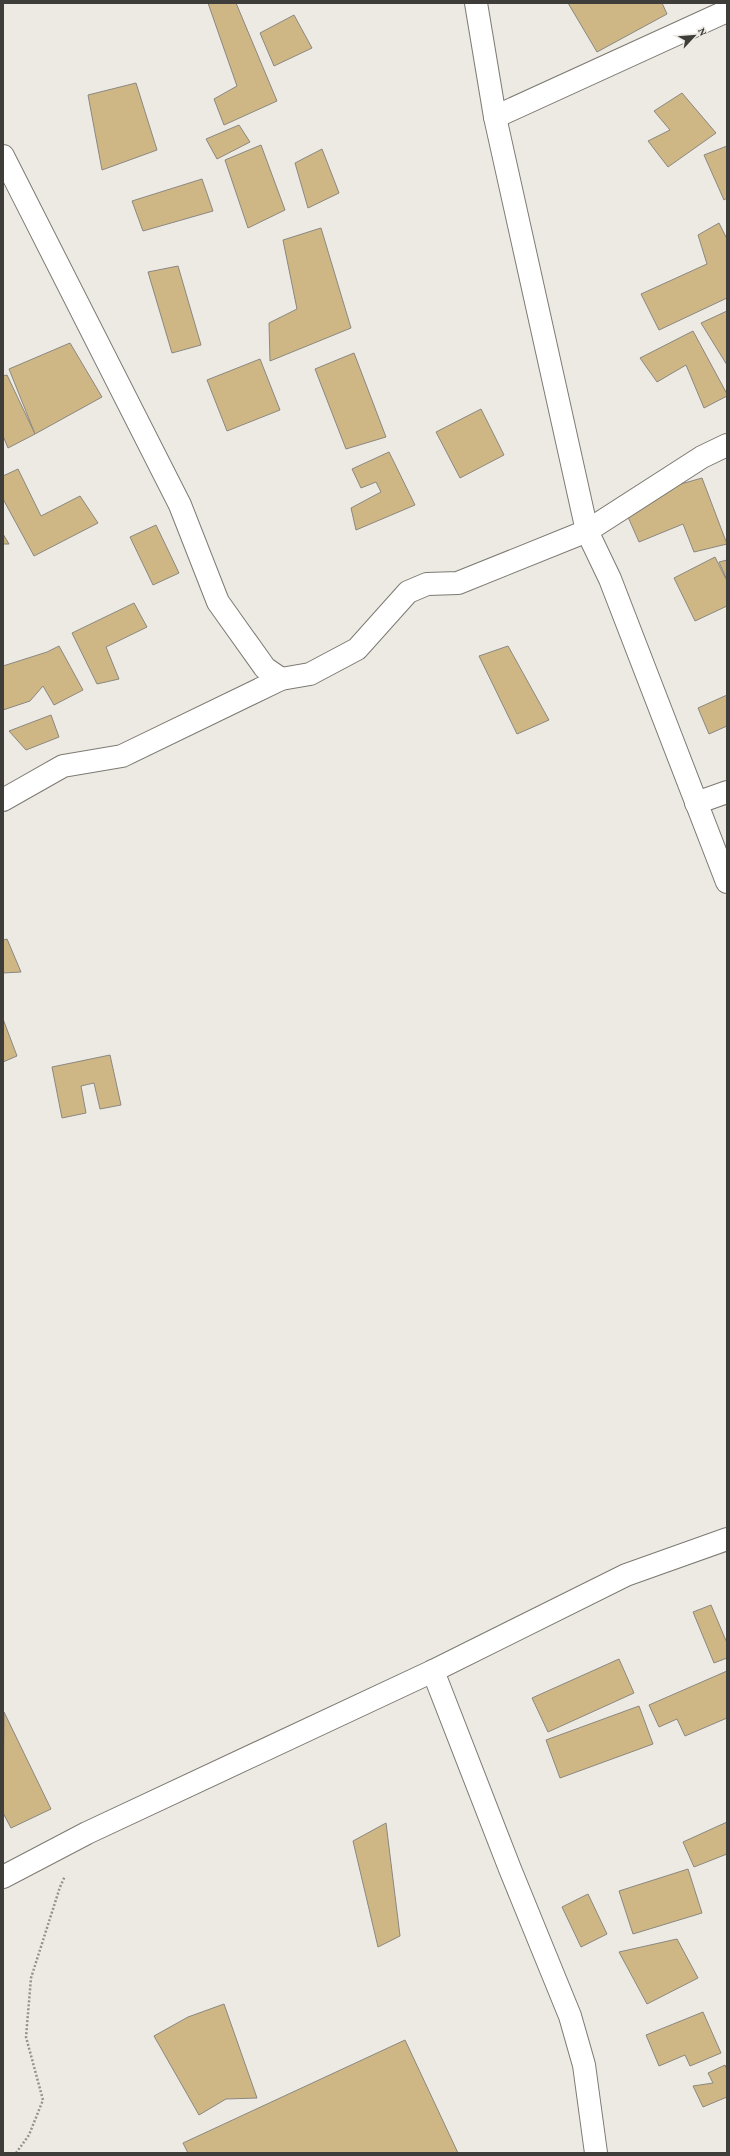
<svg xmlns="http://www.w3.org/2000/svg" width="730" height="2156" font-family="'Crimson Pro',serif">
	<style>
		.building { fill: #ceb784; stroke: #8b8881 }
		.lines { fill: none; stroke-linecap: round; stroke-linejoin: round }
		.minor-casing { stroke: #7d7a73; stroke-width: 24 }
		.path { stroke: #94928d; stroke-width: 2.5; stroke-dasharray: 2 2; stroke-linecap: butt }
		.minor { stroke: #fff; stroke-width: 22 }
	</style>
	<rect width="100%" height="100%" fill="#edeae3"/>
	<g class="building">
		<path d="M208 3H236L277 101 224 125 214 99 237 86Z"/>
		<path d="M568 3H662L667 14 597 52Z"/>
		<path d="M294 15 312 48 274 66 260 33Z"/>
		<path d="M136 83 157 150 102 170 88 95Z"/>
		<path d="M682 93 716 133 668 167 648 141 670 130 654 111Z"/>
		<path d="M239 125 250 142 217 159 206 139Z"/>
		<path d="M261 145 285 210 248 228 225 160Z"/>
		<path d="M727 146V198L724 200 704 155Z"/>
		<path d="M322 149 339 193 308 208 295 163Z"/>
		<path d="M202 179 213 211 143 231 132 201Z"/>
		<path d="M719 223 727 239V298L659 330 641 294 707 264 698 235Z"/>
		<path d="M321 228 351 328 270 361 269 323 297 309 283 240Z"/>
		<path d="M178 266 201 345 172 353 148 272Z"/>
		<path d="M727 311V365L701 323Z"/>
		<path d="M693 331 727 394V396L704 408 686 365 657 382 640 358Z"/>
		<path d="M70 343 102 397 35 434 9 369Z"/>
		<path d="M354 353 386 437 346 449 315 369Z"/>
		<path d="M260 359 280 410 227 431 207 380Z"/>
		<path d="M7 375 35 434 8 448 3 436V376Z"/>
		<path d="M481 409 504 455 460 478 436 432Z"/>
		<path d="M389 452 415 505 356 530 351 508 381 492 376 482 361 488 352 469Z"/>
		<path d="M18 469 41 516 80 496 98 523 34 556 3 499V476Z"/>
		<path d="M702 478 727 544 694 552 683 524 639 542 621 501Z"/>
		<path d="M156 525 179 573 153 585 130 537Z"/>
		<path d="M3 534 9 544H3Z"/>
		<path d="M715 557 727 581V606L695 621 674 578Z"/>
		<path d="M727 560V580L719 562Z"/>
		<path d="M134 603 147 627 106 647 119 679 97 684 72 633Z"/>
		<path d="M59 646 83 690 54 705 43 686 30 701 3 710V666L47 652Z"/>
		<path d="M508 646 549 720 517 734 479 656Z"/>
		<path d="M727 695V726L709 734 698 708Z"/>
		<path d="M51 715 59 737 26 750 9 731Z"/>
		<path d="M7 939 21 972 3 973V940Z"/>
		<path d="M3 1019 17 1056 3 1062Z"/>
		<path d="M110 1055 121 1105 100 1109 94 1083 81 1086 86 1113 62 1118 52 1067Z"/>
		<path d="M711 1605 727 1643V1658L714 1663 693 1612Z"/>
		<path d="M619 1659 634 1693 548 1732 532 1698Z"/>
		<path d="M727 1671V1718L685 1736 677 1719 659 1727 649 1705Z"/>
		<path d="M639 1706 653 1744 560 1778 546 1740Z"/>
		<path d="M4 1712 51 1809 11 1828 3 1813Z"/>
		<path d="M727 1822V1854L694 1867 683 1842Z"/>
		<path d="M386 1823 400 1936 378 1947 353 1841Z"/>
		<path d="M688 1869 702 1913 633 1934 619 1891Z"/>
		<path d="M588 1894 607 1934 581 1947 562 1907Z"/>
		<path d="M677 1939 698 1978 647 2004 619 1952Z"/>
		<path d="M224 2004 257 2098 226 2099 199 2115 154 2036 188 2017Z"/>
		<path d="M703 2012 721 2053 690 2066 685 2055 659 2066 646 2035Z"/>
		<path d="M405 2040 458 2153H188L183 2143Z"/>
		<path d="M725 2065 727 2070V2097L703 2107 693 2086 713 2083 708 2073Z"/>
	</g>
	<g class="lines">
		<defs>
			<g id="minor">
				<path d="M476 3 495 117 587 531 610 579 727 882"/>
				<path d="M495 117 727 11"/>
				<path d="M3 156 180 505 218 602 265 668 281 679"/>
				<path d="M3 800 63 766 122 756 281 679 310 674 357 649 408 592 427 584 458 583 587 531 702 457 727 445"/>
				<path d="M696 803 727 792"/>
				<path d="M433 1671 510 1869 570 2016 584 2065 596 2153"/>
				<path d="M3 1877 87 1833 433 1671 626 1575 727 1539"/>
			</g>
		</defs>
		<use href="#minor" class="minor-casing"/>
		<path class="path" d="M16 2153 29 2135 43 2100 26 2037 31 1978 60 1887 65 1876"/>
		<use href="#minor" class="minor"/>
	</g>
	<rect width="730" height="2156" fill="none" stroke="#3e3d3a" stroke-width="8"/>
	<g transform="translate(694 36) rotate(64)" stroke="#edeae3" stroke-width="3" paint-order="stroke">
	<path d="M0-3L7 15L0 10L-7 15Z" fill="#3e3d3a"/>
	<text y="-6" font-size="11" font-weight="bold" text-anchor="middle" fill="#3e3d3a">N</text>
	</g>
</svg>
